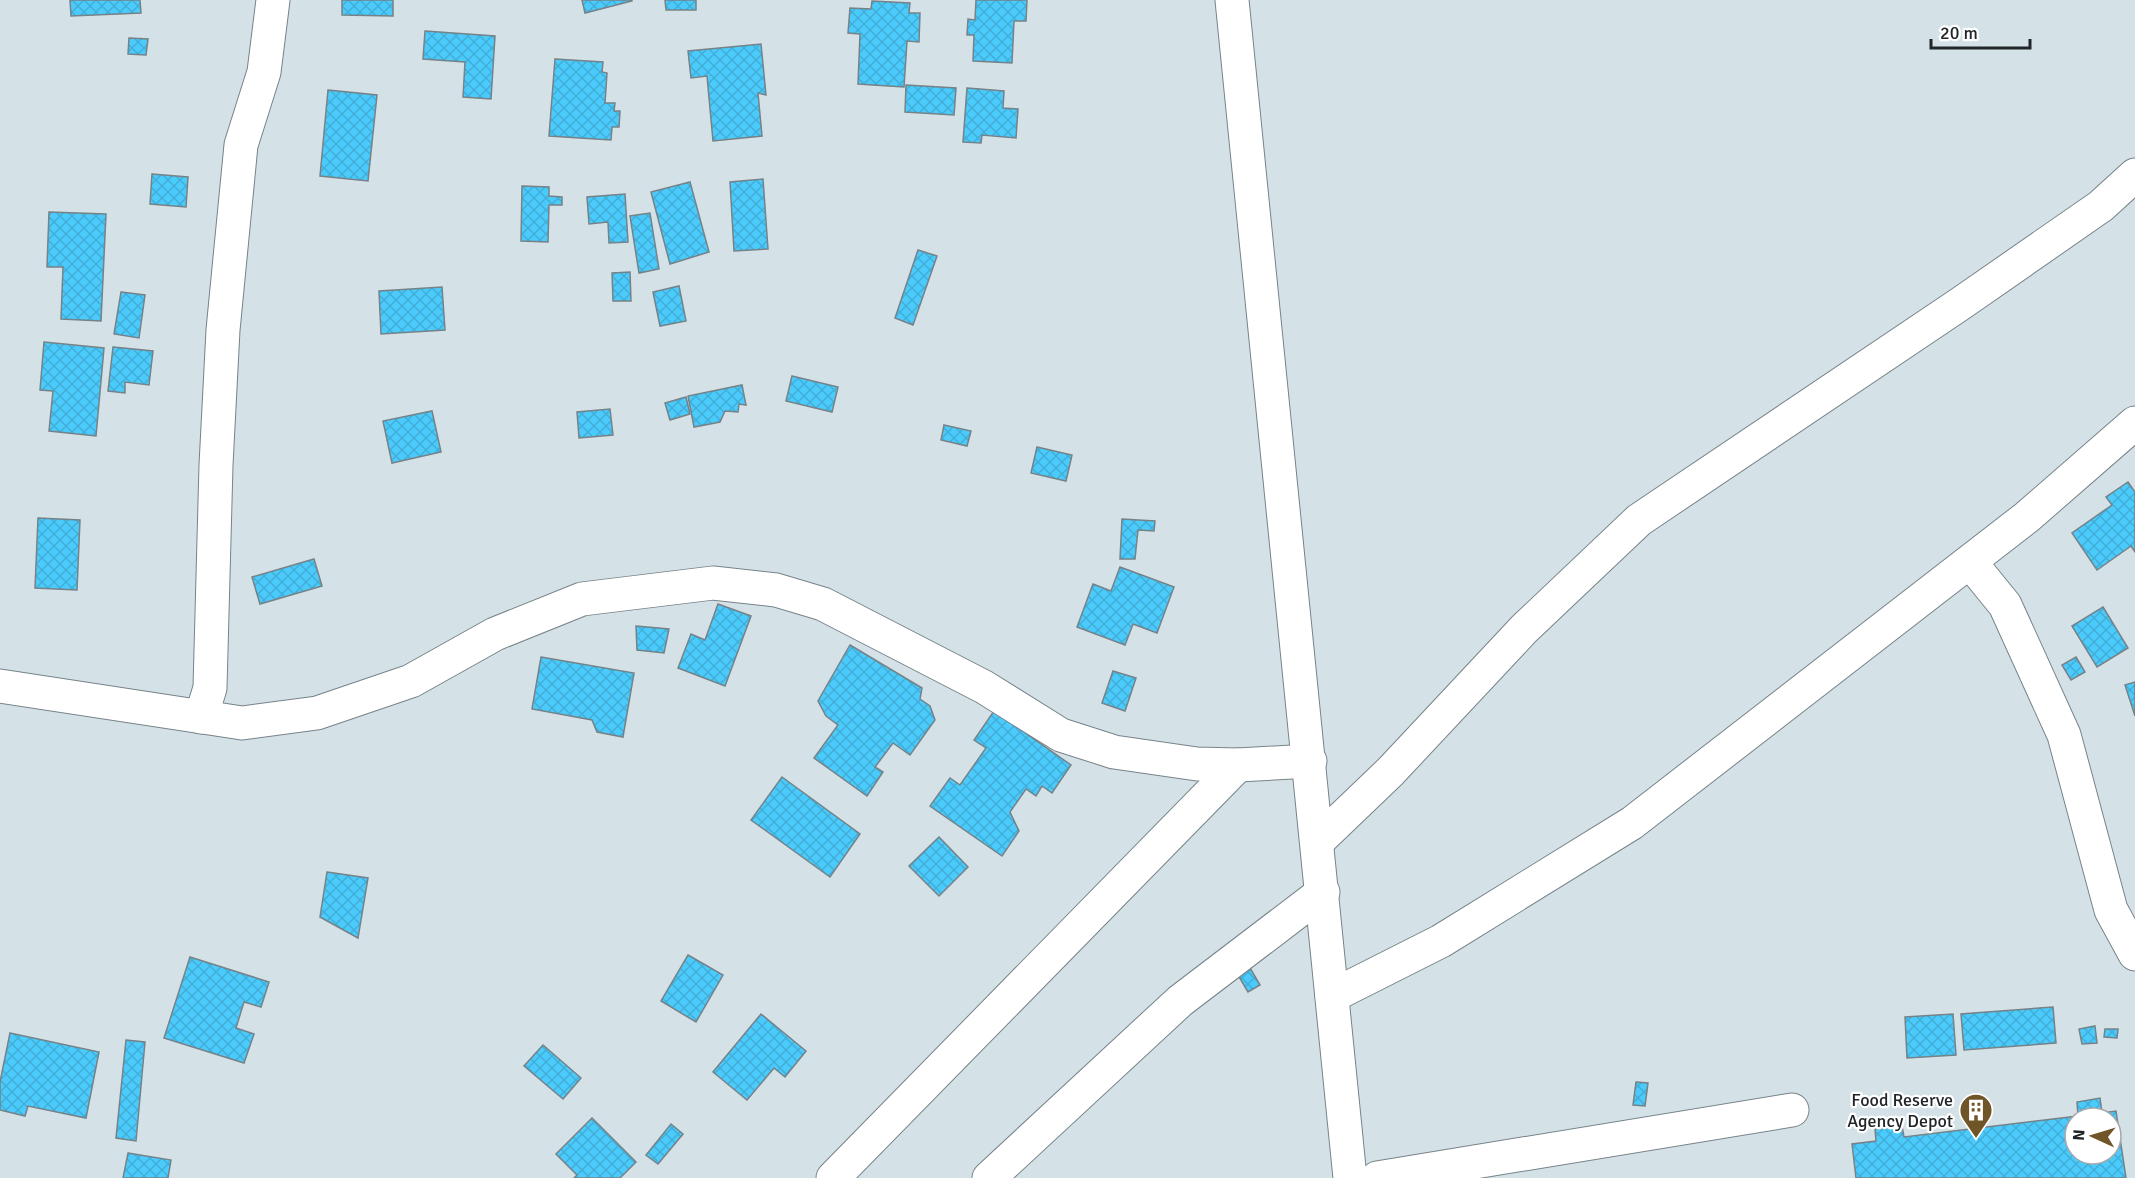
<svg xmlns="http://www.w3.org/2000/svg" width="2135" height="1178" font-family="Signika,sans-serif">
	<style>
		.building { fill: url(#building-cross-hatch); stroke: #758287; stroke-width: 1.5; fill-rule: evenodd }
		.lines { fill: none; stroke-linecap: round; stroke-linejoin: round }
		.minor-casing { stroke: #778389; stroke-width: 35 }
		.minor { stroke: #fff; stroke-width: 33 }
		.labels { text-anchor: middle; stroke-width: 4.5; stroke-linejoin: round; paint-order: stroke }
		.poi-label { font-size: 18px; fill: #202527; stroke: #fff; text-anchor: end }
	</style>
	<defs>
		<pattern id="building-cross-hatch" width="8" height="8" patternUnits="userSpaceOnUse" patternTransform="scale(1.5)"><rect width="8" height="8" fill="#4bcbfc"/><path d="M0 0l8 8M0 8l8-8" fill="none" stroke="#41aed8"/></pattern>
	</defs>
	<rect width="100%" height="100%" fill="#d4e2e8"/>
	<g class="building">
		<path d="M70 0H140L141 13 71 16Z"/>
		<path d="M342 0H393V16L342 15Z"/>
		<path d="M582 0H632V1L585 13Z"/>
		<path d="M665 0H696V10H666Z"/>
		<path d="M976 0H1027L1026 21H1014L1012 63 973 61 974 35H967L968 19 975 20Z"/>
		<path d="M872 1 910 3 909 13H920L919 42 907 41 904 87 858 84 860 34 848 33 850 8 871 9Z"/>
		<path d="M425 31 495 36 491 99 463 97 465 62 423 59Z"/>
		<path d="M129 38 148 39 146 55 128 54Z"/>
		<path d="M761 44 766 95 758 93 762 136 713 141 707 76 691 78 688 51Z"/>
		<path d="M555 59 603 62 602 72 607 73 605 103H615L614 111H620L619 127H612L611 140 549 136Z"/>
		<path d="M906 85 956 88 954 115 905 112Z"/>
		<path d="M967 88 1004 91 1003 108 1018 109 1016 138 982 135 981 143 963 142Z"/>
		<path d="M328 90 377 95 368 181 320 176Z"/>
		<path d="M152 174 188 177 186 207 150 204Z"/>
		<path d="M763 179 768 249 734 251 730 182Z"/>
		<path d="M690 182 709 252 670 264 651 192Z"/>
		<path d="M522 186 549 187V196L562 197V205H549L548 242 521 241Z"/>
		<path d="M625 194 628 242 609 243 608 222 589 224 587 197Z"/>
		<path d="M49 212 106 214 101 321 61 319 63 267H47Z"/>
		<path d="M650 213 659 269 639 273 630 216Z"/>
		<path d="M918 250 937 256 913 325 895 318Z"/>
		<path d="M630 272 631 301H613L612 273Z"/>
		<path d="M679 286 686 321 660 326 653 292Z"/>
		<path d="M442 287 445 330 381 334 379 291Z"/>
		<path d="M121 292 145 295 139 338 114 334Z"/>
		<path d="M44 342 104 348 96 436 49 431 53 391 40 390Z"/>
		<path d="M113 347 153 351 149 385 125 382V393L108 391Z"/>
		<path d="M792 376 838 387 832 412 786 401Z"/>
		<path d="M742 385 746 405 739 404 738 412 725 411 720 422 694 427 688 396Z"/>
		<path d="M686 397 690 414 670 420 665 403Z"/>
		<path d="M610 409 613 435 579 438 577 412Z"/>
		<path d="M432 411 441 452 392 463 383 421Z"/>
		<path d="M944 425 971 431 967 446 941 440Z"/>
		<path d="M1037 447 1072 455 1066 481 1031 473Z"/>
		<path d="M2128 482 2135 492V552L2131 546 2097 570 2072 533 2112 505 2106 497Z"/>
		<path d="M38 518 80 520 77 590 35 588Z"/>
		<path d="M1122 519 1155 521 1154 531 1138 530 1135 559H1120Z"/>
		<path d="M314 559 322 586 260 604 252 577Z"/>
		<path d="M1120 567 1174 587 1157 633 1133 624 1125 645 1077 627 1093 584 1111 591Z"/>
		<path d="M718 604 751 616 725 686 678 668 691 634 705 640Z"/>
		<path d="M2103 607 2128 648 2097 667 2072 626Z"/>
		<path d="M636 626 669 629 664 653 637 650Z"/>
		<path d="M850 645 922 688 920 699 930 706 935 720 910 755 893 743 875 767 883 772 867 796 814 758 838 725 826 716 818 701Z"/>
		<path d="M541 657 634 673 623 737 597 732 592 720 532 709Z"/>
		<path d="M2076 657 2085 672 2071 680 2062 665Z"/>
		<path d="M1113 671 1136 678 1125 711 1102 703Z"/>
		<path d="M2135 682V716L2125 685Z"/>
		<path d="M994 711 1071 765 1052 793 1042 786 1036 796 1026 789 1010 812 1019 831 1002 856 930 806 950 778 960 785 986 748 974 740Z"/>
		<path d="M782 777 860 834 830 877 751 820Z"/>
		<path d="M939 837 968 867 939 896 909 866Z"/>
		<path d="M327 872 368 878 358 938 320 917Z"/>
		<path d="M688 955 723 975 696 1022 661 1001Z"/>
		<path d="M190 957 269 982 261 1007 244 1002 236 1028 254 1034 244 1063 164 1038Z"/>
		<path d="M1250 968 1260 985 1248 992 1238 975Z"/>
		<path d="M2053 1007 2056 1043 1964 1050 1961 1014Z"/>
		<path d="M761 1014 806 1051 785 1077 774 1068 747 1100 713 1072Z"/>
		<path d="M1953 1014 1956 1055 1907 1058 1905 1017Z"/>
		<path d="M2095 1026 2097 1043 2082 1044 2079 1029Z"/>
		<path d="M2105 1029H2118L2117 1038 2104 1037Z"/>
		<path d="M10 1033 99 1052 86 1118 28 1106 25 1116 0 1110V1082Z"/>
		<path d="M126 1040 145 1042 136 1141 116 1138Z"/>
		<path d="M543 1045 581 1078 563 1099 524 1066Z"/>
		<path d="M1636 1082 1648 1083 1645 1106 1633 1105Z"/>
		<path d="M2100 1098 2102 1113 2116 1111 2126 1178H1856L1852 1144 1876 1141 1875 1129 1902 1126 1904 1137 2078 1116 2077 1102ZM2075 1118H2111V1154H2075Z"/>
		<path d="M592 1118 636 1162 620 1178H574L577 1175 556 1154Z"/>
		<path d="M671 1124 683 1134 658 1164 646 1155Z"/>
		<path d="M128 1153 171 1160 168 1178H123Z"/>
	</g>
	<g class="lines">
		<defs>
			<g id="minor">
				<path d="M1232 0 1350 1178"/>
				<path d="M1970 562 2005 605 2064 735 2111 910 2135 954"/>
				<path d="M0 686 242 723 317 713 411 681 495 634 582 599 713 583 776 590 823 604 984 687 1061 735 1114 752 1197 764 1238 765 1310 761"/>
				<path d="M201 717 210 688 216 465 223 330 241 145 264 72 273 0"/>
				<path d="M1318 841 1391 771 1524 629 1639 520 1960 304 2101 206 2135 175"/>
				<path d="M1332 996 1441 941 1632 823 2027 517 2135 423"/>
				<path d="M833 1178 1238 765"/>
				<path d="M989 1178 1180 1001 1323 892"/>
				<path d="M1377 1178 1792 1110"/>
			</g>
		</defs>
		<use href="#minor" class="minor-casing"/>
		<use href="#minor" class="minor"/>
	</g>
	<defs>
		<symbol id="building-pin" viewBox="-11 -11 22 30"><path d="M0 17L-7.5 6A9.5 9.5 0 1 1 7.5 6Z" fill="#6f5527" stroke="#fff"/><path d="M-4-6H4V6H1V3H-1V6H-4ZM-2.5-4.3h1.7v1.8h-1.7ZM.8-4.3h1.7v1.8H.8ZM-2.5-1h1.7V.8h-1.7ZM.8-1h1.7V.8H.8Z" fill="#fff"/></symbol>
	</defs>
	<g fill-rule="evenodd">
		<use href="#building-pin" x="1957" y="1091" width="38" height="52"/>
	</g>
	<g class="labels">
		<g class="poi-label">
			<text x="1953" y="1106">Food Reserve<tspan x="1953" dy="21">Agency Depot</tspan></text>
		</g>
	</g>
	<g transform="translate(2093 1136) rotate(274)"><circle r="28" fill="#ffffff" stroke="#a6a8a9" stroke-width="1.5"/>
	<path d="M0-4.5L10 22L0 15L-10 22Z" fill="#6f5527"/>
	<text y="-9" font-size="16" font-weight="bold" text-anchor="middle" fill="#202527">N</text>
	</g>
	<path d="M1931 39v9h99v-9" fill="none" stroke="#202527" stroke-width="3"/>
	<text x="1940" y="39" font-size="18" fill="#202527" stroke="#ffffff" stroke-width="4.5" paint-order="stroke">20 m</text>
</svg>
